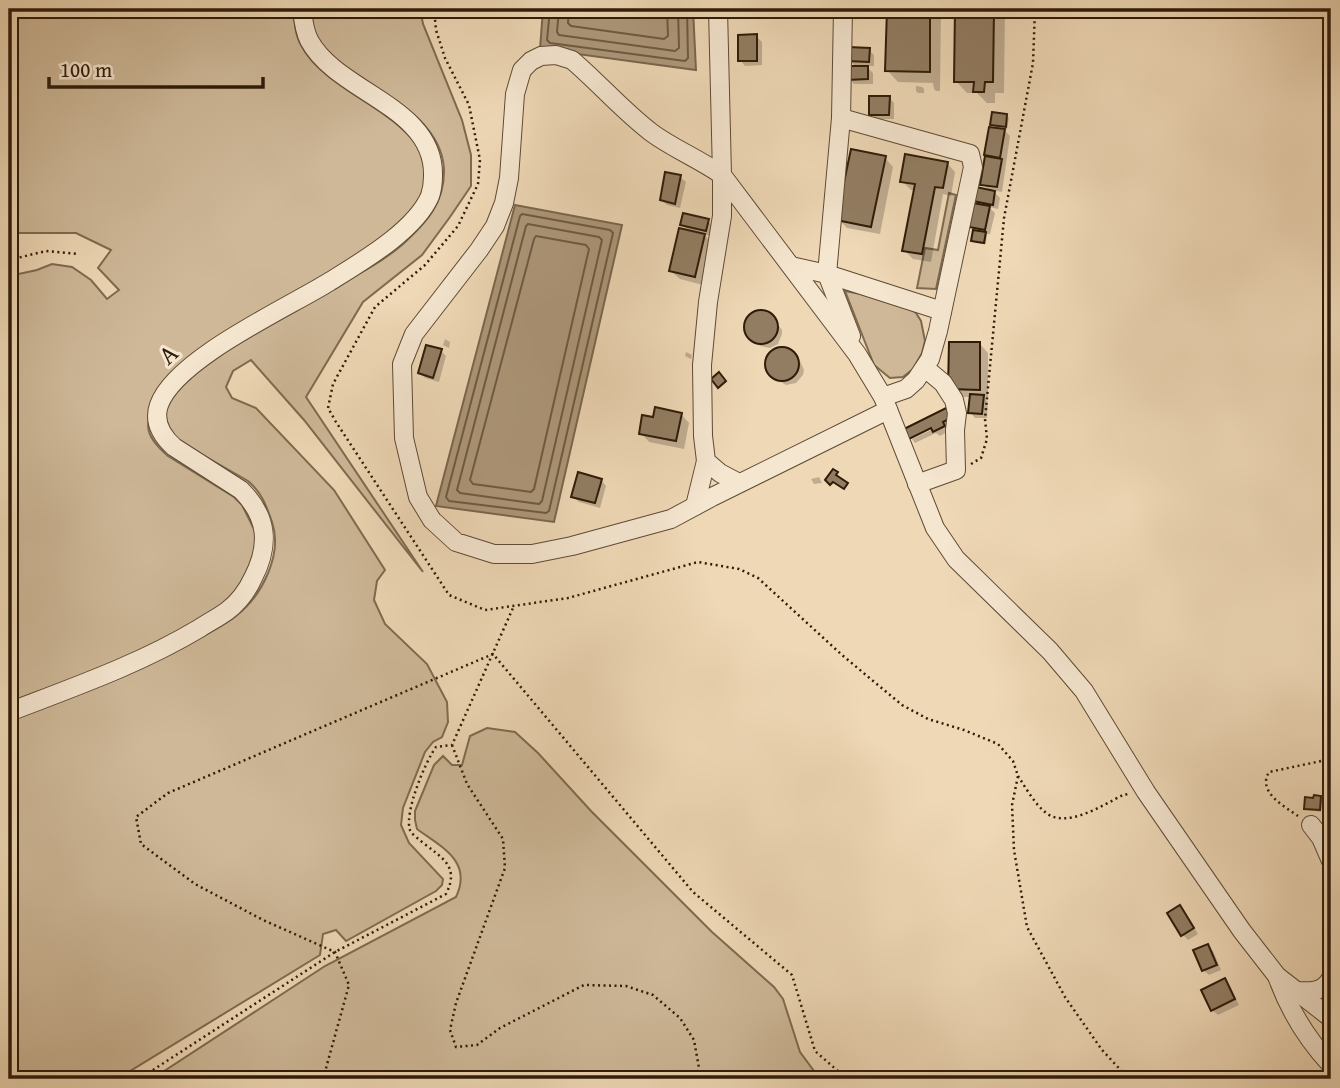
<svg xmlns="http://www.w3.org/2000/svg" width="1340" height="1088" font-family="'Gentium Book Plus',serif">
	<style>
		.green { fill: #ceb898; stroke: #7e6a50; stroke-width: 2 }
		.water { fill: #ad987b; stroke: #7a664d; stroke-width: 2 }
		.shadow { fill: #0003 }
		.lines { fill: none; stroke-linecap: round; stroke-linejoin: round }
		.shore { stroke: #6e5a42; stroke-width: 2 }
		.building { fill: #927d62; stroke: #2e1b08; stroke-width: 2 }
		.minor-casing { stroke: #5e4a34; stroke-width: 20 }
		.path { stroke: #2e1b08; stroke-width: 2.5; stroke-dasharray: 2 3.5; stroke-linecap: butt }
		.minor { stroke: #f5e6d0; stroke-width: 18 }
		.labels { text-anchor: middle; stroke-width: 6; stroke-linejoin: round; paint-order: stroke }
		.street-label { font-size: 26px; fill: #2e1b08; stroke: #f5e6d0 }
	</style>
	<rect width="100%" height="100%" fill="#efd8b6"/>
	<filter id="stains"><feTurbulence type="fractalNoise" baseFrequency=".00286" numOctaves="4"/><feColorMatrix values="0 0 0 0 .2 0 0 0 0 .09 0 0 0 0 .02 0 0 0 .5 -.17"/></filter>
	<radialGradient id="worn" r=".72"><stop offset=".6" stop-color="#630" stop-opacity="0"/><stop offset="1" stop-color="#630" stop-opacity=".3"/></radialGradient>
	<g class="green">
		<path d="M9 9H294C294 20 295 35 301 45 319 80 369 100 399 126 408 134 418 143 423 154 429 166 426 184 421 195 405 229 359 255 328 274 282 303 234 320 192 356 186 362 178 368 173 374 169 380 165 387 162 393 144 422 141 432 168 456L234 497 242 505 257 535 258 549 234 598 170 637 111 665 9 704V276L37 270 52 264 72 267 91 280 107 299 119 290 98 268 111 250 76 233H17L9 227Z"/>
		<path d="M311 9H420L423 24 462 120 471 155V186L450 217 422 255 363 302 306 397 423 572 304 420 251 360 233 371 226 387 232 398 256 408 334 490 385 570 377 581 374 600 385 624 427 664 447 702 448 722 442 737 433 742 425 752 403 808 401 825 409 843 443 879 442 885 436 891 346 941 336 930 323 934 320 955 117 1079H9V721C74 696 139 673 199 638 211 631 225 625 236 616 262 596 283 554 272 522 266 505 262 493 248 481L180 442 170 433 164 416C166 410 168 402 172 397 180 384 195 373 207 364 247 332 295 310 339 285 361 273 383 261 402 245 426 223 445 203 444 169 441 115 372 89 336 59 332 56 327 52 324 49 314 37 312 23 311 9Z"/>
		<path d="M949 193 956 195 936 289 917 288 925 248 938 250Z"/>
		<path d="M845 291 899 301 916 313 921 321 925 341 922 353 913 369 903 377 890 378 874 365Z"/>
		<path d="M487 728 515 732 538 753 591 811 712 932 774 987 783 999 800 1052 820 1079H152L325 966 456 897C473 861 441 847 417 829L415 820V811L434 765 443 756 452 765H462L470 736Z"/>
	</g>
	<g class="water">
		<path d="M543 9H693L696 70 540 49Z"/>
		<path d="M515 205 622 225 554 522 436 506Z"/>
	</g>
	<g class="shadow">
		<path d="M889 9H941L940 91H936L934 89 933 83 898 82 887 70Z"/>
		<path d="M957 9H1005L1004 93H995V103H987L977 93H967L956 81Z"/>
		<path d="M756 36 762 42V65L745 66 740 60Z"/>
		<path d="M869 50 874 55V66H866L873 73V84H854L849 79 857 68 849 60Z"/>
		<path d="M916 86 922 87 924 89V93H918L916 91Z"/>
		<path d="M889 97 894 103V119H876L871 114Z"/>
		<path d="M1007 116 1009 118 1007 129 1002 128 1010 136 1002 192 992 190 1000 198 998 209 989 207 995 213 990 234H987L986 244 975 243 973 240 974 230 971 226 980 206 975 200 990 191 982 184 991 129 997 130 992 125Z"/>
		<path d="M885 158 893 167 880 234 847 228 838 219Z"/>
		<path d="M947 163 955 172 951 196 943 194 931 262 913 259 904 250 915 191 911 190 902 181Z"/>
		<path d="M680 177 686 182 680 208 667 205 662 200Z"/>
		<path d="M708 221 713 226 711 236 703 234 713 244 703 285 680 279 671 271 689 232 682 225Z"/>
		<path d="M762 312 771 315 782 330V334L778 344 770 348 760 346 747 333 746 323 752 315Z"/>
		<path d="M445 339 450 342 449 348 443 345Z"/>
		<path d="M980 344 988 353V397H984L988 402 987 418H975L970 412 971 397H958L950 389Z"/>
		<path d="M782 349 791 351 800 361 804 370 803 375 796 383 786 385 778 380 772 374 768 365 770 355 773 352Z"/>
		<path d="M441 351 446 356 439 382 425 378 420 373Z"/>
		<path d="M686 352 692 355 691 359 685 356Z"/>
		<path d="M950 408 949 431 940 436 936 433 915 443 912 439 940 426Z"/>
		<path d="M681 414 689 423 684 449 649 442 641 433 654 419Z"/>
		<path d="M819 477 822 483 814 484 811 479Z"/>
		<path d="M601 480 606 486 600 508 579 502 573 497Z"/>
		<path d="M1320 797 1323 799 1321 812 1308 810 1306 808Z"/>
		<path d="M1185 913 1198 934 1188 940 1183 935 1169 914Z"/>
		<path d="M1208 946 1213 951 1221 970 1209 975 1203 970Z"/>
		<path d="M1224 981 1230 986 1239 1005 1218 1015 1212 1010Z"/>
	</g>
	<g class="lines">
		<g class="shore">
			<path d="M550 9 547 40 550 43 685 61 688 58 687 9"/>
			<path d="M559 9 557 32 559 35 675 51 679 48 678 9"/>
			<path d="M569 9 568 23 571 26 664 39 668 36 667 9"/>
			<path d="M522 214 610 230 613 233 549 511 546 513 449 501 446 497 520 216Z"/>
			<path d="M528 224 599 237 602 240 542 501 539 504 460 493 457 490 526 226Z"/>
			<path d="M536 236 586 245 589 249 534 489 531 492 473 484 470 480 534 239Z"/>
		</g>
	</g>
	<g class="building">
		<path d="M887 9H930V72L885 71Z"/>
		<path d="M955 9H994L993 82H985L984 92H973L974 82H954Z"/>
		<path d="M757 34V61H738V35Z"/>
		<path d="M848 47 870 48 869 62 847 61Z"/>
		<path d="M847 66H868V79L847 80Z"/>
		<path d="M869 96H890L889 115H869Z"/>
		<path d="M992 112 1007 114 1006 127 990 125Z"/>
		<path d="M989 127 1005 129 1000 158 984 155Z"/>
		<path d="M851 149 886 156 871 227 836 220Z"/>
		<path d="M905 154 948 162 943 188 935 187 922 254 902 251 915 184 900 182Z"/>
		<path d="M985 156 1002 159 997 187 980 185Z"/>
		<path d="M665 172 681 175 675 204 660 200Z"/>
		<path d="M976 187 995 191 993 205 973 201Z"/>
		<path d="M973 203 990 206 985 230 969 227Z"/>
		<path d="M683 213 709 219 706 231 680 225Z"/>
		<path d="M679 228 705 234 695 277 669 271Z"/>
		<path d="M973 230 986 232 984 243 971 241Z"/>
		<circle cx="761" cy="327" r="17"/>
		<path d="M949 342H980V390L948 389Z"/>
		<path d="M426 345 442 349 433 378 418 373Z"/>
		<circle cx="782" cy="364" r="17"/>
		<path d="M719 372 726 381 718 388 711 379Z"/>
		<path d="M970 394 984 395 982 414 968 413Z"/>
		<path d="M950 406 955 416 943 422 945 426 933 432 931 428 909 439 904 429Z"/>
		<path d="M655 407 682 413 676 441 639 434 642 415 653 417Z"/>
		<path d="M833 469 838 472 836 475 848 483 844 489 833 482 830 485 825 480Z"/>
		<path d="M578 472 602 479 595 503 571 497Z"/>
		<path d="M1314 795 1321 796 1320 810 1304 809 1305 797 1313 798Z"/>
		<path d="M1180 905 1194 928 1181 936 1167 913Z"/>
		<path d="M1208 944 1217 965 1202 971 1193 950Z"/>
		<path d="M1225 978 1235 999 1211 1011 1201 990Z"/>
	</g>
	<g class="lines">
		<defs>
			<g id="minor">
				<path d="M718 9 722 175 857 354 883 397 935 528 956 559 1050 651 1084 691 1146 792 1242 931 1277 976 1331 1018"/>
				<path d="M843 9 841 118 827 274 851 336"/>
				<path d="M841 118 970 154 973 167 938 331 930 359 916 380 906 389 883 397"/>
				<path d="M791 266 827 274 942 311"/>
				<path d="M739 483 720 473 706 461 703 436 702 365 708 302 722 216V175C699 159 674 149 652 133 623 111 599 83 572 60L556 55 541 56 531 61 522 70 515 94 509 178 504 203 495 226 479 250 414 334 402 364 404 438 418 497 432 520 456 542 494 554H532L572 546 671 519 712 497 888 410"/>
				<path d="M917 484 956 470 955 430 957 413 954 400 943 383 925 368"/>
				<path d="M695 506 706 461"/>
				<path d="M9 712C74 687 140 664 200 628 209 622 219 617 227 611 239 602 247 591 253 578 270 545 268 517 241 490L174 447C162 436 153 422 159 405 175 359 287 308 329 282 361 262 415 231 430 196 432 190 433 182 433 176 435 106 337 93 309 40 304 30 303 19 302 9"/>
				<path d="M1311 825 1321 838 1331 861"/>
				<path d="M1277 976C1289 1010 1306 1038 1331 1065"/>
				<path d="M1296 991C1311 992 1324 992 1331 978"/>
			</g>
		</defs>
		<use href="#minor" class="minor-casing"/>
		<g class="path">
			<path d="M434 9 436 30 445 58 469 105 480 160 478 184 458 226 425 265 375 307 333 384 328 408 336 422 449 595 485 610 568 598 698 562 739 569 758 578 842 655 902 705 928 719 964 730 998 744 1013 761 1018 776 1012 805 1014 850 1027 927 1065 997 1102 1050 1129 1079"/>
			<path d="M9 260 46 251 78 254"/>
			<path d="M971 464 981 458 987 439 985 419 1004 218 1033 63 1035 9"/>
			<path d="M452 745 467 784 503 839 505 868 456 1003 450 1030 456 1047 477 1045 500 1028 584 985 626 986 653 995 680 1018 694 1040 699 1068 697 1079"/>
			<path d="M1018 776C1026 788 1034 803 1045 812 1065 830 1103 805 1123 795L1129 794"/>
			<path d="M1298 816C1284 806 1257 792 1269 772L1331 759"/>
			<path d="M139 1079 335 952 446 894C460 866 442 858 422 842 418 838 412 835 410 830 404 813 425 762 436 747L452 745 513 608"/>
			<path d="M323 1079 349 985 335 952 263 920 195 884 141 844 136 817 168 793 493 654 693 892 792 975 815 1051 847 1079"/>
		</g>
		<use href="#minor" class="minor"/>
	</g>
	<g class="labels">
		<g class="street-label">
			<text transform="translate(168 354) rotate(-43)" y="9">A</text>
		</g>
	</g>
	<rect width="1340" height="1088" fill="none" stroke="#efd8b6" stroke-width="35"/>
	<rect x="10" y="10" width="1319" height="1067" fill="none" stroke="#2e1b08" stroke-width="3.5"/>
	<rect x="18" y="18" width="1305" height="1053" fill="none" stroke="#2e1b08" stroke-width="2"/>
	<path d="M49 77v10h214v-10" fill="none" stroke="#2e1b08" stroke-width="3.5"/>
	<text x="60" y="77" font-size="21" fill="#2e1b08" stroke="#f5e6d0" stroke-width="5" paint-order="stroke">100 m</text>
	<rect width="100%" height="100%" filter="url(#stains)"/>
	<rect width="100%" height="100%" fill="url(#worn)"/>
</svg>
